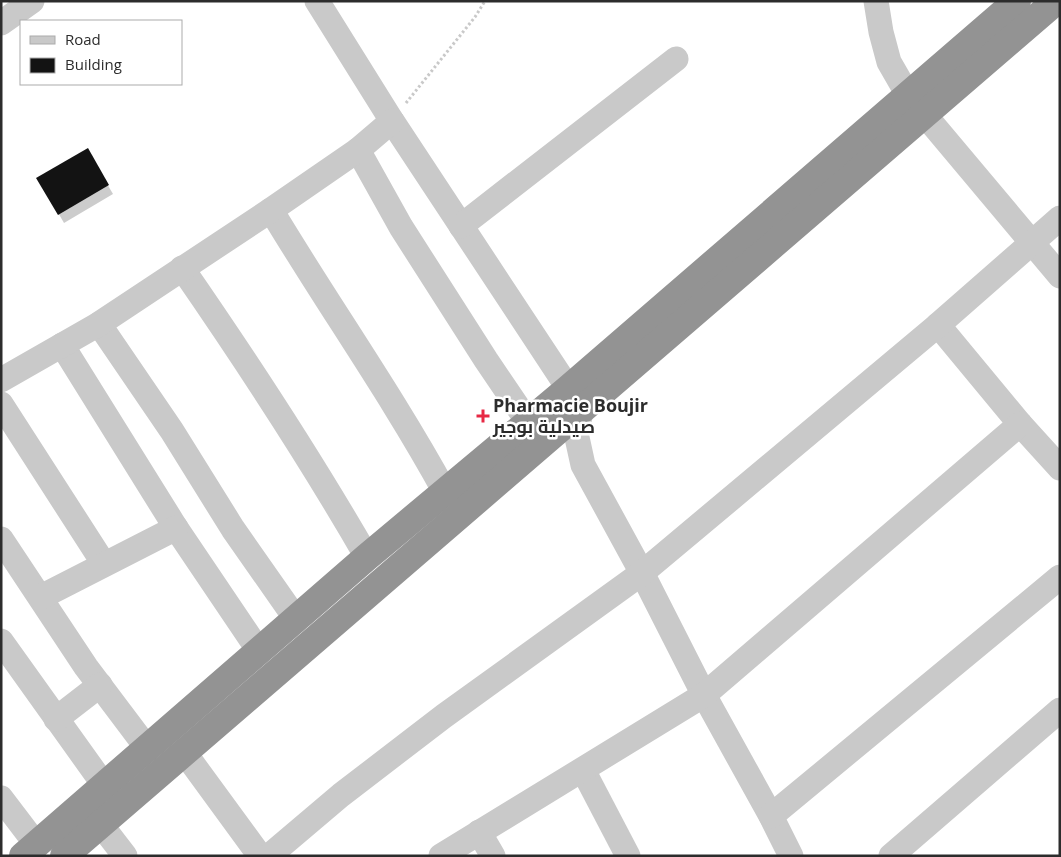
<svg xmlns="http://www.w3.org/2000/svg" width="1061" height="857" font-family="'Open Sans',Cairo,sans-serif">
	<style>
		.shadow { fill: #0003 }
		.building { fill: #131313 }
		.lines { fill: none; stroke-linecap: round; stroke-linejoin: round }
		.path { stroke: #c9c9c9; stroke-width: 3; stroke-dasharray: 2.5 2.5; stroke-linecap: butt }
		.minor { stroke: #c9c9c9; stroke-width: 25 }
		.highway { stroke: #939393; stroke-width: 28 }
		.poi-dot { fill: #e72944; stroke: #fff; stroke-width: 2 }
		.labels { text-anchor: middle; stroke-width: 5; stroke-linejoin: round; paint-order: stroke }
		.poi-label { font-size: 18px; font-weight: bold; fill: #2c2c2c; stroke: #fff; text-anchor: start }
	</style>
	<rect width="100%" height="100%" fill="#fff"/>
	<path class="shadow" d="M87 150 113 194 64 223 38 178Z"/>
	<path class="building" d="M88 148 109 185 58 215 36 178Z"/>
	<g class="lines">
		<path class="path" d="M406 103 475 17 485 1"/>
		<g class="minor">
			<path d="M317 1 392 121 582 409 576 433 583 465 642 573 704 695 771 816 791 856"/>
			<path d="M876 1 881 32 889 62 908 95 1060 276"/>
			<path d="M1 23 32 1"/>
			<path d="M358 150 401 227 486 360 528 422"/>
			<path d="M271 210C328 305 392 395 445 492"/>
			<path d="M461 226 676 59"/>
			<path d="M182 268C247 362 310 458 367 557"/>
			<path d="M99 324 172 431 233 529 296 619"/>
			<path d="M938 325 1020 424 1060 468"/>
			<path d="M62 345 176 528 259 651"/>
			<path d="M1 380 99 324 271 210 358 150 392 121"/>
			<path d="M1 404 104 564"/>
			<path d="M1 539 86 667 147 748"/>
			<path d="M41 597 176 528"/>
			<path d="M1 641 104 785"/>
			<path d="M56 719 100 685"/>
			<path d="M184 752 260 856"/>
			<path d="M583 770 628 856"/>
			<path d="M1 798 36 844"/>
			<path d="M88 808 125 856"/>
			<path d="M771 816 1060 577"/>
			<path d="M479 832 493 856"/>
			<path d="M269 856 341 795 444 716 642 573 938 325 1060 218"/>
			<path d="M441 856 704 695 1020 424"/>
			<path d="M891 856 1060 710"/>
		</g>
		<g class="highway">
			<path d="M23 856 367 557 568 389 1017 1"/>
			<path d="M64 856 1056 1"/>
		</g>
	</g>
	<path class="poi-dot" d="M480.5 408.5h5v5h5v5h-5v5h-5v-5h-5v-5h5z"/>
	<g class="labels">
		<g class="poi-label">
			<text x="493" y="412">Pharmacie Boujir<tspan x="493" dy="21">صيدلية بوجير</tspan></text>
		</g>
	</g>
	<rect width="1061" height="857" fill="none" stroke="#2c2c2c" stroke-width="5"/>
	<rect x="20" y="20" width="162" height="65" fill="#ffffff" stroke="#ababab"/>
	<rect x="30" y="36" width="25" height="8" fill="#c9c9c9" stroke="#ababab"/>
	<text x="65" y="45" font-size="15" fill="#2c2c2c">Road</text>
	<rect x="30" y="58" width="25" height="15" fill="#131313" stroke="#ababab"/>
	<text x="65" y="70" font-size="15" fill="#2c2c2c">Building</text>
</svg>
